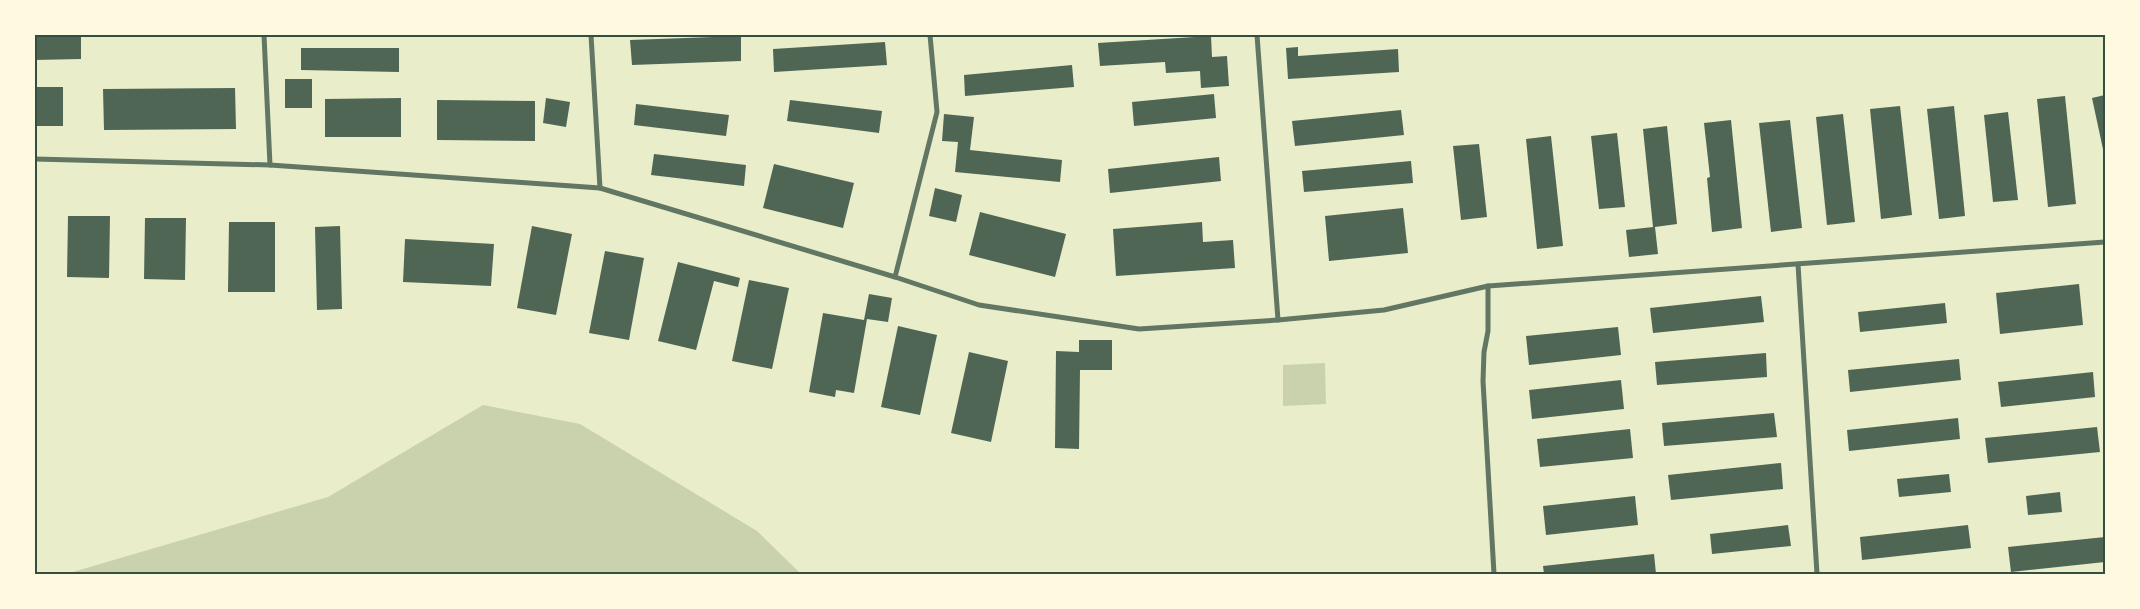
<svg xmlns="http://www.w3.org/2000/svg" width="2140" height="609" font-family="'DejaVu Sans',sans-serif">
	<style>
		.green { fill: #cad2ad }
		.building { fill: #4f6655 }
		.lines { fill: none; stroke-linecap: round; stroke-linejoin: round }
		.minor { stroke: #617663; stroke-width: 5 }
		.neatline { fill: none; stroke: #344e41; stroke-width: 2 }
	</style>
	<rect width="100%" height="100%" fill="#e9edc9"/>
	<g class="green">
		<path d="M1325 363 1326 404 1283 406V365Z"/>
		<path d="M483 405 580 424 757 531 801 574H66L328 497Z"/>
	</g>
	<g class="building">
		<path d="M81 35V59L35 60V36Z"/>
		<path d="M741 36V61L632 65 630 40Z"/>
		<path d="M1211 36 1212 57 1227 56 1229 86 1201 88 1200 71 1166 73 1165 62 1100 66 1098 43Z"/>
		<path d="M885 42 887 65 774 72 773 49Z"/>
		<path d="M1298 47V56L1398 49 1399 72 1288 79 1286 48Z"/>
		<path d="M301 48H399V72L301 70Z"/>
		<path d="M1072 65 1074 87 965 96 964 75Z"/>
		<rect x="285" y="79" width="27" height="29"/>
		<rect x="35" y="87" width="28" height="39"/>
		<path d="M235 88 236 129 104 130 103 89Z"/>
		<path d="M1214 94 1216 118 1134 126 1132 102Z"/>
		<path d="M2105 95V154H2104L2092 98Z"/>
		<path d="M2065 96 2076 204 2048 207 2037 99Z"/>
		<path d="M401 98V137H325V99Z"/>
		<path d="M546 98 570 102 566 127 543 123Z"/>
		<path d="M437 100 535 101V141L437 140Z"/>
		<path d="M790 100 882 111 879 133 787 121Z"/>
		<path d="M636 104 729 115 726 136 634 125Z"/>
		<path d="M1900 106 1912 215 1881 219 1870 109Z"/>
		<path d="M1954 106 1965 216 1939 219 1927 109Z"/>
		<path d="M1401 110 1404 135 1295 146 1292 121Z"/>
		<path d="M2008 112 2018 200 1993 202 1984 115Z"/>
		<path d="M944 114 974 117 970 150 1062 160 1060 182 955 172 958 142 942 141Z"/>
		<path d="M1843 114 1855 222 1827 225 1816 117Z"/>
		<path d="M1731 120 1742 228 1712 232 1707 178 1710 177 1704 123Z"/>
		<path d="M1790 120 1802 228 1771 232 1759 123Z"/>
		<path d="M1667 126 1677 224 1655 227 1658 254 1629 257 1626 230 1653 227 1643 129Z"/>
		<path d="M1617 133 1625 207 1599 209 1591 136Z"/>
		<path d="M1551 136 1563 246 1537 249 1526 139Z"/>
		<path d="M1479 144 1487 217 1461 220 1453 146Z"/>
		<path d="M654 154 746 165 744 186 651 175Z"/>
		<path d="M1219 157 1221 181 1110 193 1108 169Z"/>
		<path d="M1411 161 1413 183 1304 192 1302 171Z"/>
		<path d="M774 164 854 183 843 228 763 208Z"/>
		<path d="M935 188 962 195 956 222 929 216Z"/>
		<path d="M1403 208 1408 253 1329 261 1325 216Z"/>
		<path d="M980 212 1066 234 1055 277 969 255Z"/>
		<path d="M68 216H110L109 278 67 277Z"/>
		<path d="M145 218H186L185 280 144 279Z"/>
		<path d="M229 222H275V292H228Z"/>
		<path d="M1202 222 1203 242 1233 240 1235 268 1116 276 1113 229Z"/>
		<path d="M340 226 342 309 317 310 315 227Z"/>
		<path d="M532 226 572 234 556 315 517 308Z"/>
		<path d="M405 239 494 244 491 286 403 282Z"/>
		<path d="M605 251 644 258 629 340 589 333Z"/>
		<path d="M678 262 740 278 738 287 714 281 696 350 658 341Z"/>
		<path d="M749 280 789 288 772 369 732 361Z"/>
		<path d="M2079 284 2083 325 2000 334 1996 293Z"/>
		<path d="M869 294 892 298 888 322 867 319 854 393 836 390 835 397 809 392 823 313 864 320Z"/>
		<path d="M1761 296 1764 322 1653 333 1650 308Z"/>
		<path d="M1945 303 1947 323 1860 332 1858 312Z"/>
		<path d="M898 326 937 335 920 415 881 407Z"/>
		<path d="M1618 327 1621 355 1529 365 1526 336Z"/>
		<path d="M1079 340H1112V370H1080L1079 449 1055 448 1056 351 1079 352Z"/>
		<path d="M969 352 1008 361 991 442 951 433Z"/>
		<path d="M1766 353 1767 377 1657 385 1655 362Z"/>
		<path d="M1959 359 1961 380 1850 392 1848 370Z"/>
		<path d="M2093 372 2095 397 2001 407 1998 382Z"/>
		<path d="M1621 380 1624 409 1532 419 1529 390Z"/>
		<path d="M1774 413 1777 437 1664 446 1662 423Z"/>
		<path d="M1958 418 1960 439 1849 451 1847 430Z"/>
		<path d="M2097 427 2100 452 1988 463 1985 438Z"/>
		<path d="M1630 429 1633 458 1540 467 1537 439Z"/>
		<path d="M1781 463 1783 489 1671 500 1668 475Z"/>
		<path d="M1949 474 1951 492 1899 497 1897 479Z"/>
		<path d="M2060 492 2062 512 2028 515 2026 496Z"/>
		<path d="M1635 496 1638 525 1546 535 1543 506Z"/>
		<path d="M1788 525 1791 546 1712 554 1710 534Z"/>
		<path d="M1968 525 1971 548 1862 560 1860 537Z"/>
		<path d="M2105 537V562L2011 572 2008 547Z"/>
		<path d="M1654 554 1656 574H1544L1543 566Z"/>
	</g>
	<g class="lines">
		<g class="minor">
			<path d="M264 35 270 165"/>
			<path d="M591 35 600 188"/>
			<path d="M1257 35 1278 320"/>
			<path d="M35 159 270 165 600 188 895 277 979 305 1139 329 1278 320 1384 310 1488 286 2105 242"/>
			<path d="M1798 264 1817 574"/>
			<path d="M895 277 937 112 930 35"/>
			<path d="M1488 286V331L1484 352 1483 381 1494 574"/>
		</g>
	</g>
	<rect width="2140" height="609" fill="none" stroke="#fefae0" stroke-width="72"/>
	<rect x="36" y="36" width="2068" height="537" class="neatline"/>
</svg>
